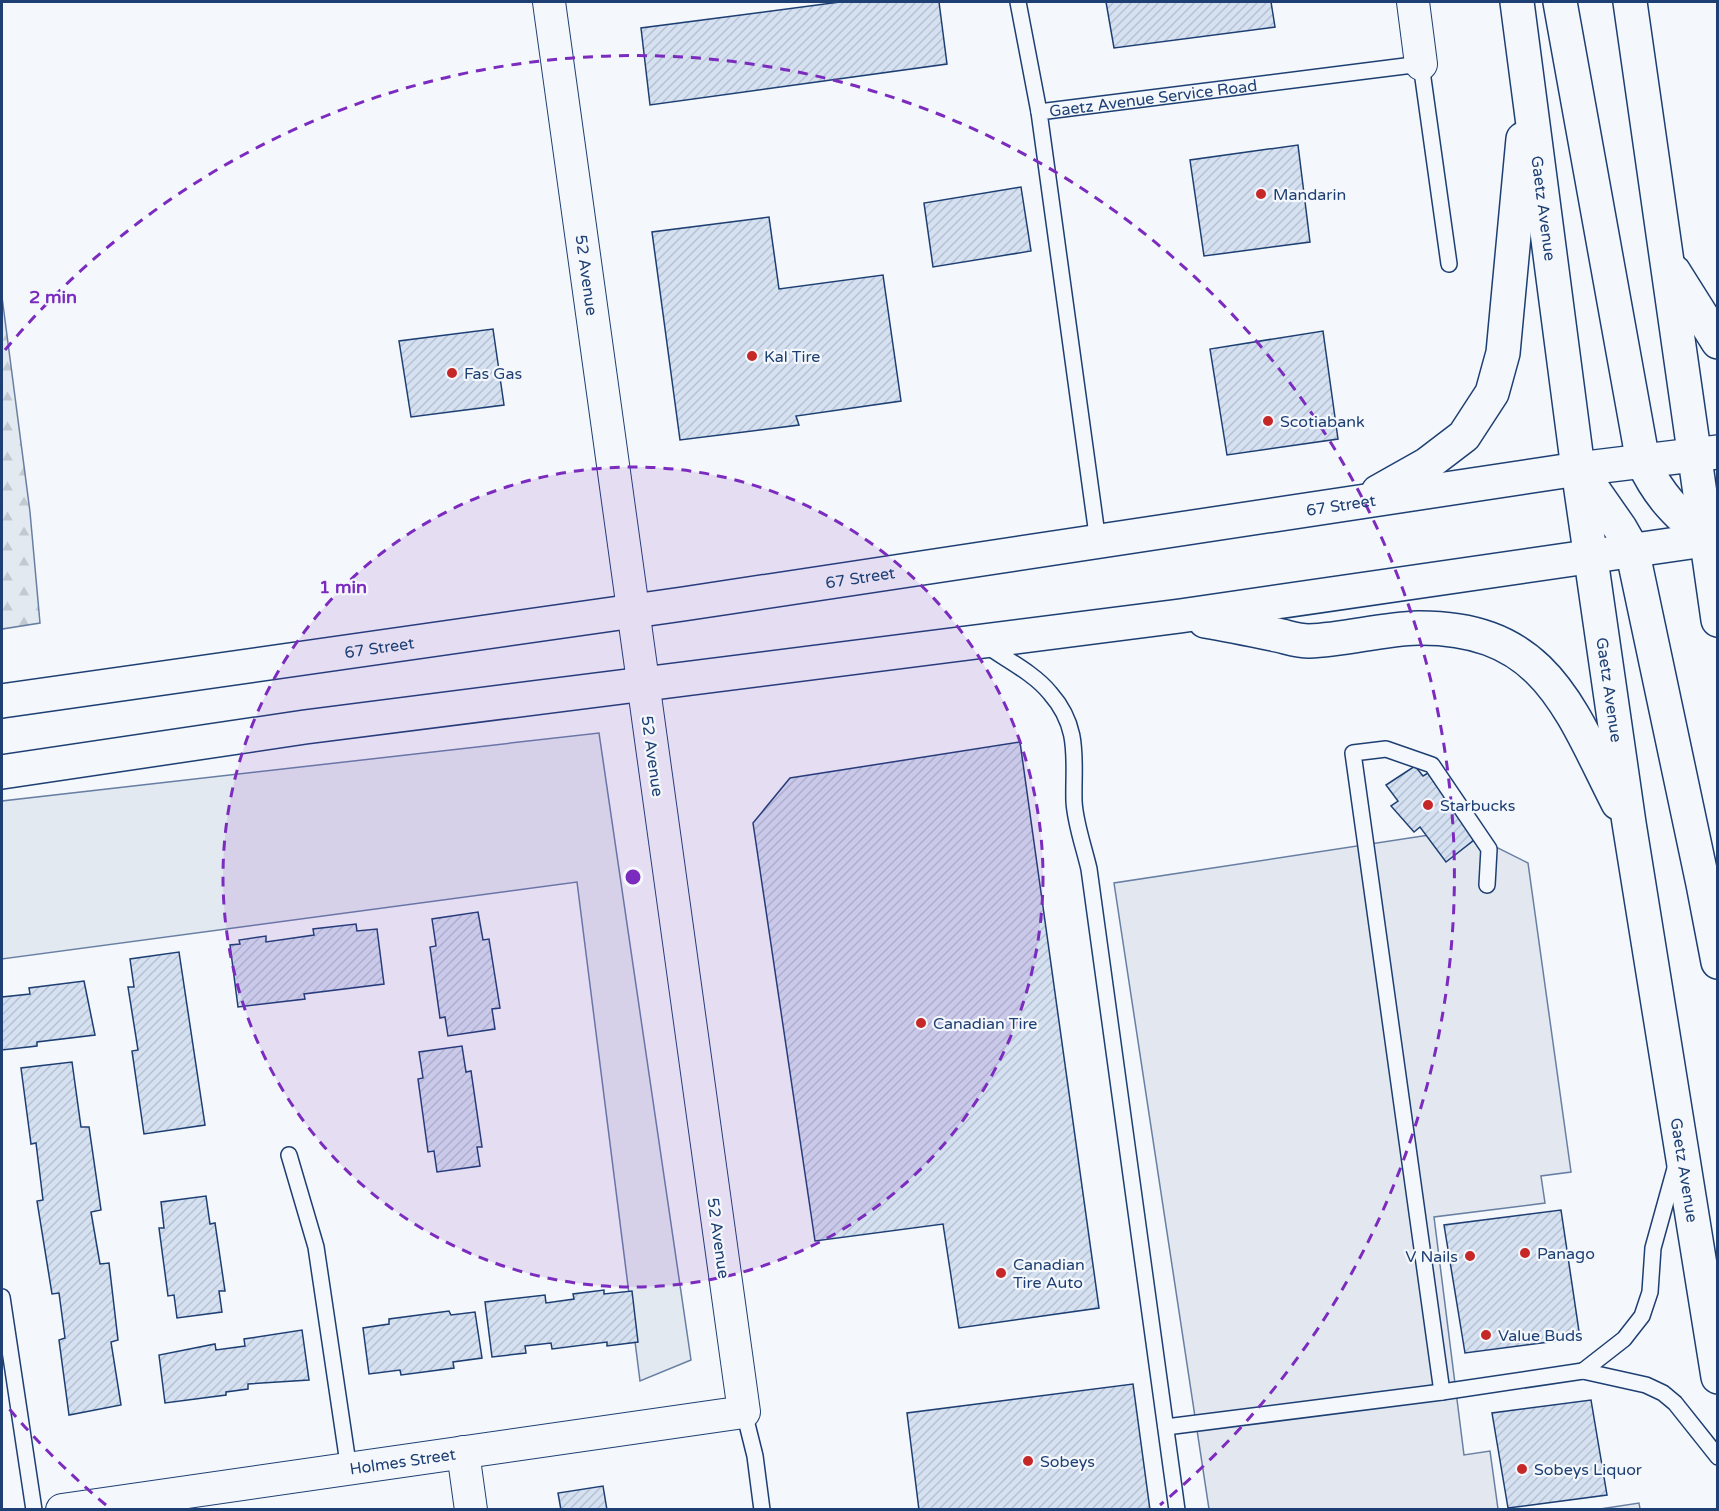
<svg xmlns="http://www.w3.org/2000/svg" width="1719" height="1511" font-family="'Varela Round',sans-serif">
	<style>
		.grass { fill: #e3e9f0; stroke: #687fa3; stroke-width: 1.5 }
		.forest { fill: url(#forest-firs); stroke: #687fa3; stroke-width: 1.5 }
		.parking { fill: #e3e8f0; stroke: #687fa3; stroke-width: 1.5 }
		.building { fill: url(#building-hatch); stroke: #1d3f73; stroke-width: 1.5 }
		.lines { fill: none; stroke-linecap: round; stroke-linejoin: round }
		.lane-casing { stroke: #1d3f73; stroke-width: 18 }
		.street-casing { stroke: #1d3f73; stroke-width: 34 }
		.primary-casing { stroke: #1d3f73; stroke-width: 36 }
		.lane { stroke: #f4f7fb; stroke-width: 15 }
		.street { stroke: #f4f7fb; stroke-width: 32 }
		.primary { stroke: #f4f7fb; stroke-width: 33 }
		.ring { fill: none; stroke: #7b2cbf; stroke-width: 3; stroke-dasharray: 10 8 }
		.poi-dot { fill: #c62828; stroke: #f4f7fb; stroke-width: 2 }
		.labels { text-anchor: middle; stroke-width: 4.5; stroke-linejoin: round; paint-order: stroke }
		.street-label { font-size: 16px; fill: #1d3f73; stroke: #f4f7fb }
		.poi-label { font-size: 16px; fill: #1d3f73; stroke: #f4f7fb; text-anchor: start }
		.centre { fill: #7b2cbf; stroke: #f4f7fb; stroke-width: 3 }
		.ring-label { font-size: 18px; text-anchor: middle; font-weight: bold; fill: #7b2cbf; stroke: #f4f7fb; stroke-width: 4.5; stroke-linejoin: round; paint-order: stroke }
	</style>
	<defs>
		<pattern id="forest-firs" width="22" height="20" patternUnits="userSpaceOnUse" patternTransform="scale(1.5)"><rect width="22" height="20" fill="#e3e9f0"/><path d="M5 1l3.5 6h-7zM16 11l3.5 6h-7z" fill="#c2c9d1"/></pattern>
		<pattern id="building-hatch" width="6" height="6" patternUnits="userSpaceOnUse" patternTransform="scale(1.5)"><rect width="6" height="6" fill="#d5e0f0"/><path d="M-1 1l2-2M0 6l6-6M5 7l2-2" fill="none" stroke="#b6c1d1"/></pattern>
	</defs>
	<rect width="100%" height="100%" fill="#f4f7fb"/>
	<path class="grass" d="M599 733 691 1360 640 1381 577 882 2 959V801Z"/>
	<path class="forest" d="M2 297 30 512 40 623 2 629Z"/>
	<g class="parking">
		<path d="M1462 830 1528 863 1571 1172 1541 1176 1545 1203 1434 1217 1464 1455 1490 1451 1498 1509H1209L1114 883Z"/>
		<path d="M1639 1503 1640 1509H1600Z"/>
	</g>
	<g class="building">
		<path d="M840 2H939L947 64 650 105 641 28Z"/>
		<path d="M1106 2H1271L1275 27 1114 48Z"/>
		<path d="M1298 145 1310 242 1204 256 1190 160Z"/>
		<path d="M1021 187 1031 251 933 267 924 203Z"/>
		<path d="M769 217 779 289 883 275 901 401 796 416 799 425 680 440 652 232Z"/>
		<path d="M493 329 504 405 411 417 399 341Z"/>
		<path d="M1323 331 1338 439 1227 455 1210 349Z"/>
		<path d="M1020 742 1099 1308 959 1328 943 1224 815 1241 753 823 790 778Z"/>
		<path d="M1415 766 1423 776 1428 773 1474 840 1446 862 1420 827 1414 832 1391 806 1398 801 1386 785Z"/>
		<path d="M478 912 483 940 489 939 500 1008 492 1009 495 1029 448 1036 445 1017 440 1018 430 947 436 946 432 919Z"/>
		<path d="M356 924 357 931 377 929 384 984 304 994 305 999 238 1007 230 945 240 944 239 940 266 936V942L314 935 313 929Z"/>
		<path d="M179 952 205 1125 144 1134 132 1051 138 1050 128 987H134L130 959Z"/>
		<path d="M84 981 95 1035 37 1042V1046L2 1050V997L30 994 29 988Z"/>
		<path d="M462 1046 466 1072 471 1071 482 1147H477L480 1166 437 1172 434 1151 428 1152 418 1079 423 1078 419 1052Z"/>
		<path d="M72 1062 81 1127H89L101 1210 91 1212 100 1264 109 1263 118 1340 111 1342 121 1405 69 1415 59 1340 65 1338 59 1293 52 1294 37 1201 43 1200 36 1143 31 1144 21 1068Z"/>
		<path d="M206 1196 210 1224 215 1223 225 1291H219L222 1312 177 1318 174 1295 168 1296 159 1228H164L161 1202Z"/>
		<path d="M1561 1210 1580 1338 1465 1353 1444 1225Z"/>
		<path d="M604 1290V1294L632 1291 638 1342 607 1346V1342L552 1349 551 1343 525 1346 526 1353 492 1357 485 1302 545 1295 546 1303 574 1299 573 1294Z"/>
		<path d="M449 1311 451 1315 475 1312 482 1358 453 1362 454 1368 401 1375 400 1370 369 1374 363 1328 389 1324V1319Z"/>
		<path d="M302 1330 309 1380 248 1384V1389L226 1392V1395L165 1403 159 1355 215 1344 216 1350 245 1346 244 1339Z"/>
		<path d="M1133 1384 1150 1510H919L907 1413Z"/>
		<path d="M1591 1400 1607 1495 1508 1508 1492 1413Z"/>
		<path d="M603 1486 607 1510H561L558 1493Z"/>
	</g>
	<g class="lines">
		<defs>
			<g id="lane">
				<path d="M1018 2 1039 112"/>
				<path id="s1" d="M1098 542 1039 112 1421 64 1449 264"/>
				<path d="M984 644C1005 659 1034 673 1050 693 1081 728 1073 760 1074 801 1075 823 1084 847 1089 869L1177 1510"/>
				<path d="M289 1155 316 1247 349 1470"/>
				<path d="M2 1297 34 1510"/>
				<path d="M1583 1371 1624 1339 1642 1316 1650 1292 1653 1248 1676 1165"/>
				<path d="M1442 1392 1353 753 1386 749 1432 765 1489 849 1487 885"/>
				<path d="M744 1412 755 1456 762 1510"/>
				<path d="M1166 1427 1442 1392 1583 1371 1646 1385 1663 1393 1675 1403 1718 1457"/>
			</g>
			<g id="street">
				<path d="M1413 2 1421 64"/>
				<path d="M463 1452 471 1510"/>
				<path id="s2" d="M62 1510 744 1412 549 2"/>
			</g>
			<g id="primary">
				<path id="s3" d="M1517 2 1578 469 1629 823 1718 1377"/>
				<path d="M1560 2 1643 462C1659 497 1678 514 1706 539"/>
				<path d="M1630 2 1718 620"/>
				<path d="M1674 272 1718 342"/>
				<path d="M1583 475 1620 528 1632 549 1703 884 1718 962"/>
				<path d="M1378 492 1426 465 1464 436 1492 393 1503 353 1523 139"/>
				<path d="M1205 621C1229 625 1253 630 1277 635 1287 637 1298 641 1309 641 1345 640 1381 629 1418 628 1545 627 1569 707 1618 803"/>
				<path id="s4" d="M2 701 683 604 1578 469 1718 452"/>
				<path d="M2 772 305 727 1180 616 1718 538"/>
			</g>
		</defs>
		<use href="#lane" class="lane-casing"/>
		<use href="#street" class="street-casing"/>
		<use href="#primary" class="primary-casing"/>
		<use href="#lane" class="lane"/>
		<use href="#street" class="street"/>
		<use href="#primary" class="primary"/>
	</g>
	<circle cx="633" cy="877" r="410" fill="#7b2cbf" fill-opacity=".12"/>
	<g class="ring">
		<circle cx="633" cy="877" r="410"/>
		<path d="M106 1505A820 820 0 0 1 5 1404M5 350A820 820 0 1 1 1160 1505"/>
	</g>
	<g class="poi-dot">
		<circle cx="1261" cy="194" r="6"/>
		<circle cx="752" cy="356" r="6"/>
		<circle cx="452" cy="373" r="6"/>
		<circle cx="1268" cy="421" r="6"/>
		<circle cx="1428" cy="805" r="6"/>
		<circle cx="921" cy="1023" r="6"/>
		<circle cx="1525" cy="1253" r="6"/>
		<circle cx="1470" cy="1256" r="6"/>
		<circle cx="1001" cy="1273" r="6"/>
		<circle cx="1486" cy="1335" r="6"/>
		<circle cx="1028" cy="1461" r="6"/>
		<circle cx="1522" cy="1469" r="6"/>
	</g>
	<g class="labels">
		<g class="street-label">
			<text dy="6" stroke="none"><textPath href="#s1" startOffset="549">Gaetz Avenue Service Road</textPath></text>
			<text dy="6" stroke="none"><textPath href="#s3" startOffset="208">Gaetz Avenue</textPath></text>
			<text transform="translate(587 275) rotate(82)" y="6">52 Avenue</text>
			<text dy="6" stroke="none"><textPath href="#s4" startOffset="1353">67 Street</textPath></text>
			<text dy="6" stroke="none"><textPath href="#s4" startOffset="867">67 Street</textPath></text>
			<text dy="6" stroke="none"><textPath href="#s4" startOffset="381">67 Street</textPath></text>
			<text dy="6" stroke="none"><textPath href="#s3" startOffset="694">Gaetz Avenue</textPath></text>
			<text transform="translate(653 756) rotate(82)" y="6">52 Avenue</text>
			<text dy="6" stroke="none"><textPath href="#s3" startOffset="1180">Gaetz Avenue</textPath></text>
			<text transform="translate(719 1238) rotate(82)" y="6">52 Avenue</text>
			<text dy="6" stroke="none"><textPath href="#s2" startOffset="344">Holmes Street</textPath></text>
		</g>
		<g class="poi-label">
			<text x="1273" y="200">Mandarin</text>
			<text x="764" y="362">Kal Tire</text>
			<text x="464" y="379">Fas Gas</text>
			<text x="1280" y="427">Scotiabank</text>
			<text x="1440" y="811">Starbucks</text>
			<text x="933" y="1029">Canadian Tire</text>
			<text x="1537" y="1259">Panago</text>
			<text x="1458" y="1262" text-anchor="end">V Nails</text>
			<text x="1013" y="1270">Canadian<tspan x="1013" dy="18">Tire Auto</tspan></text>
			<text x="1498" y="1341">Value Buds</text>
			<text x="1040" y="1467">Sobeys</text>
			<text x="1534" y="1475">Sobeys Liquor</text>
		</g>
	</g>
	<circle cx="633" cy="877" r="9" class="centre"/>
	<g class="ring-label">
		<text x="53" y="303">2 min</text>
		<text x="343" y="593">1 min</text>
	</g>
	<rect width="1719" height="1511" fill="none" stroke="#1d3f73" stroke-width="6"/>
</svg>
